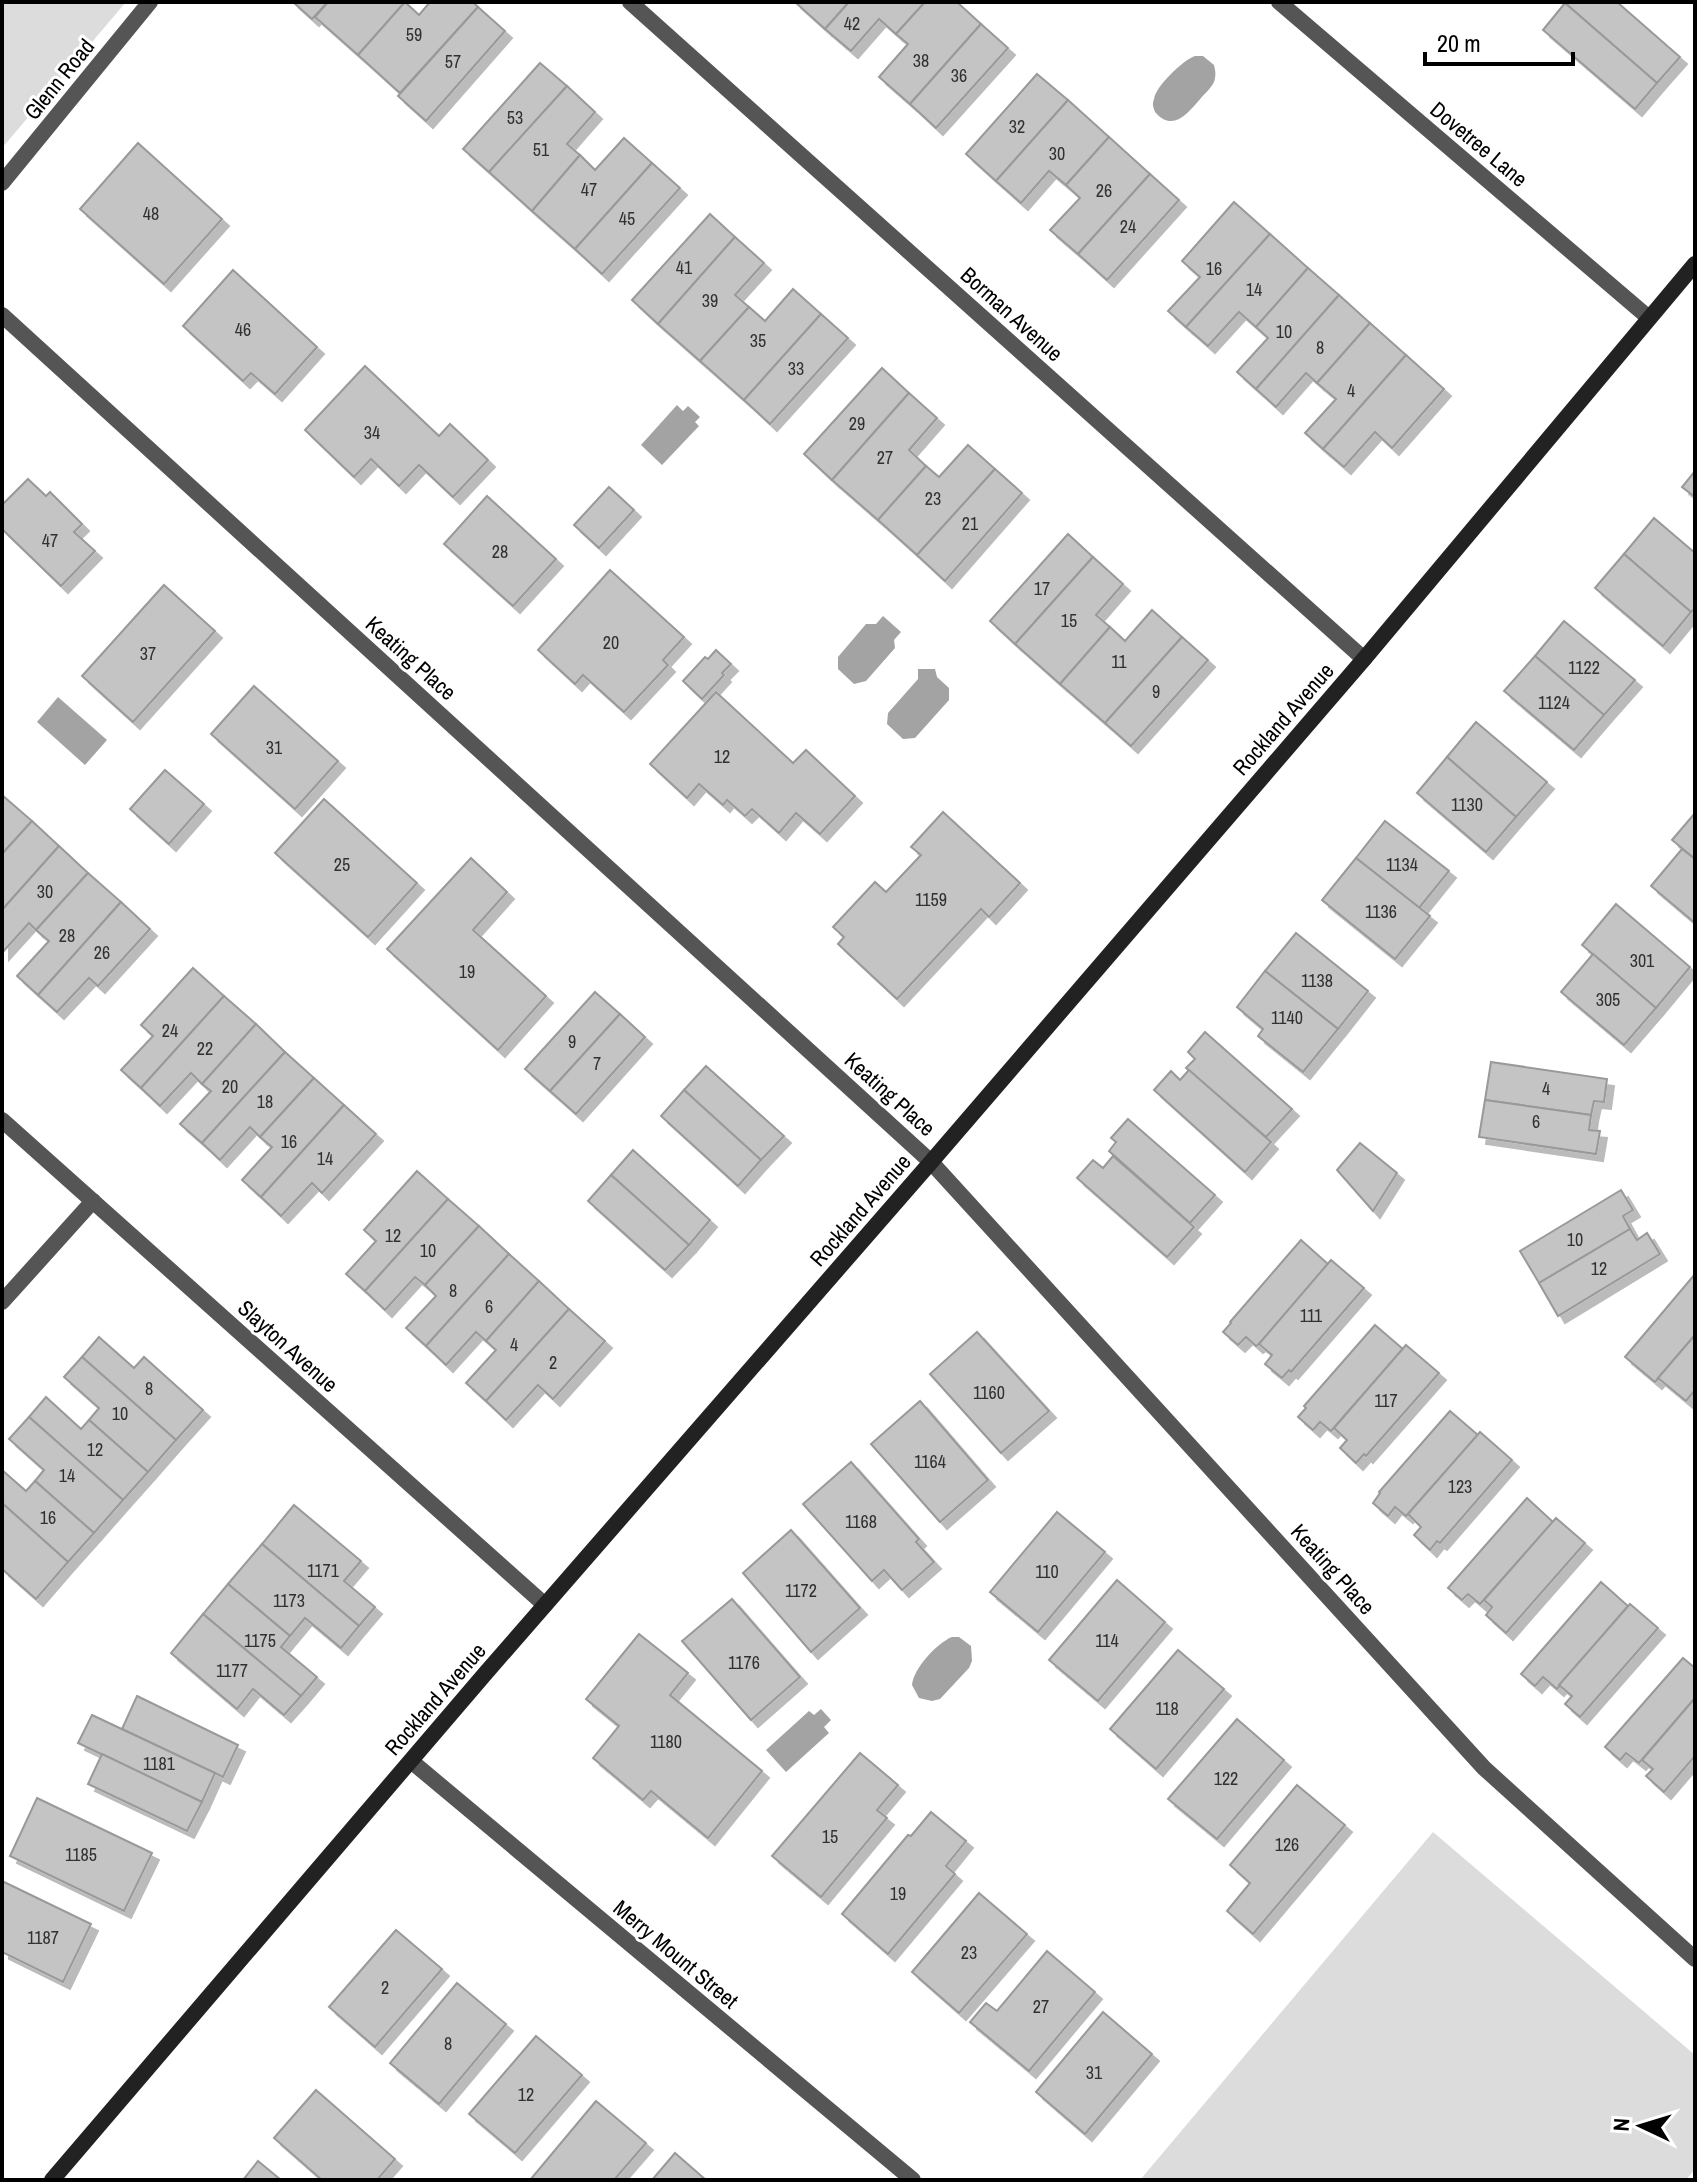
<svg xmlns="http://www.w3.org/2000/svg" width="1697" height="2182" font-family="'Archivo Narrow',sans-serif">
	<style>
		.green { fill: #dcdcdc }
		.water { fill: #a3a3a3 }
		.building { fill: #c4c4c4; stroke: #999; stroke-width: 2; filter: url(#shadow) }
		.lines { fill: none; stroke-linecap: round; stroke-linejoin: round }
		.street { stroke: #555; stroke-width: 16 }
		.secondary { stroke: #222; stroke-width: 16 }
		.labels { text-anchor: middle; stroke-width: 6; stroke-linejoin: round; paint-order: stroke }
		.number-label { font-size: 18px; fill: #313131 }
		.street-label { font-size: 22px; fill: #000; stroke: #fff }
	</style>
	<defs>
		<filter id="shadow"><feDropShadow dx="7" dy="7" stdDeviation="0" flood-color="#0004"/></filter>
	</defs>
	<rect width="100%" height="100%" fill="#fff"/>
	<g class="green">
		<path d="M2 2H126L2 148Z"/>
		<path d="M1433 1832 1695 2055V2169L1686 2180H1140Z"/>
	</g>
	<g class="water">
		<path d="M1195 56H1203L1214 65C1215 70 1216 72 1215 78 1214 86 1206 92 1201 98 1188 113 1173 133 1155 112 1153 106 1152 105 1154 99 1156 86 1183 60 1195 56Z"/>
		<path d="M677 405 683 411 688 406 700 417 695 422 699 426 662 465 641 445Z"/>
		<path d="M883 616 901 632 894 640 895 648 866 681 854 684 838 669V657L866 624H876Z"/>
		<path d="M918 669H935L937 677 949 688V700L915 738 903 739 887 724 888 713 918 679Z"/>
		<path d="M58 697 107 740 85 765 37 722Z"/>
		<path d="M952 1637H959L971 1646 972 1661 969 1668 940 1699 932 1701 919 1698 912 1685C913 1669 937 1643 952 1637Z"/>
		<path d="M821 1709 831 1720 824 1727 829 1733 786 1772 766 1750 809 1711 814 1715Z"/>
	</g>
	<g class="building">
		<path d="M293 2H328L312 19Z"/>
		<path d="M328 2H405L358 55 315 17Z"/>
		<path d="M405 2 419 15 430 2H473L478 7 400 93 358 55Z"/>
		<path d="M795 2H849L825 29Z"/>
		<path d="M849 2H925L896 34 879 19 851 51 825 29Z"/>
		<path d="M925 2H957L981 24 910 104 879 77 908 44 896 34Z"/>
		<path d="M1567 2H1617L1680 57 1657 83 1565 3Z"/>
		<path d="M1565 3 1657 83 1635 109 1543 30Z"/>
		<path d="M478 7 505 31 426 121 398 96Z"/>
		<path d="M981 24 1008 48 936 128 910 104Z"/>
		<path d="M540 63 567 86 489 172 463 149Z"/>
		<path d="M1037 74 1068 100 996 181 966 154Z"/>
		<path d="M567 86 595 112 567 144 580 155 532 211 489 172Z"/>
		<path d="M1068 100 1109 137 1066 185 1049 171 1021 203 996 181Z"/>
		<path d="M1109 137 1150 174 1078 254 1050 230 1080 198 1066 185Z"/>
		<path d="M624 138 652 163 575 249 532 211 580 155 595 170Z"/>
		<path d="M138 143 222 219 164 284 80 209Z"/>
		<path d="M652 163 680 188 602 274 575 249Z"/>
		<path d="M1150 174 1179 200 1107 280 1078 254Z"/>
		<path d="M1234 202 1270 234 1186 327 1168 311 1200 277 1182 261Z"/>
		<path d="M710 214 735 237 658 324 632 300Z"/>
		<path d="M1270 234 1308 268 1256 327 1239 312 1208 346 1186 327Z"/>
		<path d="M735 237 764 263 735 295 749 307 700 361 658 324Z"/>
		<path d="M1308 268 1339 295 1256 389 1237 372 1268 338 1256 327Z"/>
		<path d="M233 270 317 347 275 394 251 373 243 381 183 326Z"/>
		<path d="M793 289 821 314 744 400 700 361 749 307 765 321Z"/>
		<path d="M1339 295 1370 323 1317 383 1306 373 1276 407 1256 389Z"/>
		<path d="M821 314 848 338 770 424 744 400Z"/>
		<path d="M1370 323 1406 355 1323 449 1305 433 1336 399 1317 383Z"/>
		<path d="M1406 355 1444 389 1392 448 1375 432 1344 467 1323 449Z"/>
		<path d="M365 366 439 436 450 424 488 460 453 497 419 465 399 486 371 459 354 477 305 430Z"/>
		<path d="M882 368 909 393 832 480 804 454Z"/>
		<path d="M909 393 937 418 909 450 926 466 878 520 832 480Z"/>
		<path d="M968 445 995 469 917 555 878 520 926 466 939 477Z"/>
		<path d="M995 469 1022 493 945 581 917 555Z"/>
		<path d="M1695 471V497L1682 487Z"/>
		<path d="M28 479 46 496 50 492 82 524 74 532 95 551 61 586 2 529V505Z"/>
		<path d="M609 487 634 510 599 548 574 525Z"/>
		<path d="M487 496 556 559 513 606 444 544Z"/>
		<path d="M1654 518 1695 553V608L1691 612 1624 554Z"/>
		<path d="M1068 534 1093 557 1015 644 990 621Z"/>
		<path d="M1624 554 1691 612 1663 646 1595 588Z"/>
		<path d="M1093 557 1123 584 1096 615 1110 627 1060 684 1015 644Z"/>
		<path d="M610 570 684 637 663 660 668 665 624 712 583 675 575 684 538 650Z"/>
		<path d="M164 585 215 631 133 722 82 676Z"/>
		<path d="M1152 610 1182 637 1105 723 1060 684 1110 627 1125 641Z"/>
		<path d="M1564 621 1635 680 1604 715 1535 656Z"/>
		<path d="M1182 637 1208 660 1131 746 1105 723Z"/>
		<path d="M716 650 731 664 722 673 724 675 702 699 683 681 705 657 708 659Z"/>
		<path d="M1535 656 1604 715 1574 750 1504 691Z"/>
		<path d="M254 686 338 761 295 809 211 734Z"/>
		<path d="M716 692 793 763 806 750 855 796 820 834 796 813 779 833 752 809 745 816 727 800 723 805 699 784 687 798 650 764Z"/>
		<path d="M1476 722 1547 782 1516 817 1447 757Z"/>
		<path d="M1447 757 1516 817 1486 852 1417 793Z"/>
		<path d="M165 770 204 804 169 844 130 809Z"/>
		<path d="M2 795 32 821 2 854Z"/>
		<path d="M324 799 417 883 368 937 275 853Z"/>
		<path d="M943 812 1020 883 989 917 981 909 897 999 838 944 844 937 833 927 875 882 886 892 921 855 911 847Z"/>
		<path d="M1695 813V859L1672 840Z"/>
		<path d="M32 821 59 846 2 910V854Z"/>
		<path d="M1385 821 1449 871 1419 908 1356 858Z"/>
		<path d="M59 846 88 873 36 930 29 923 2 953V910Z"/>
		<path d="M1682 849 1695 859V923L1651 886Z"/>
		<path d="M471 858 507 892 473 930 546 996 498 1050 387 949Z"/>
		<path d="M1356 858 1430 916 1395 959 1322 900Z"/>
		<path d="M88 873 121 902 38 995 17 976 49 941 36 930Z"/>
		<path d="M121 902 150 929 98 986 89 978 57 1012 38 995Z"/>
		<path d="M1616 904 1690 967 1656 1008 1582 945Z"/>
		<path d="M1296 933 1368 991 1338 1029 1265 971Z"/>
		<path d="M1593 954 1656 1008 1624 1045 1561 992Z"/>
		<path d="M193 968 224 996 141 1088 121 1070 153 1036 141 1025Z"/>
		<path d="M1265 971 1338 1029 1303 1072 1258 1036 1263 1029 1237 1007Z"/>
		<path d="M595 992 620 1014 550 1091 525 1069Z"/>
		<path d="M224 996 256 1024 202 1084 191 1073 160 1106 141 1088Z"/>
		<path d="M620 1014 645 1037 576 1114 550 1091Z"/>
		<path d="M256 1024 285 1052 202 1143 180 1124 211 1091 202 1084Z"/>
		<path d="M1205 1032 1292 1109 1266 1137 1186 1068 1195 1059 1188 1052Z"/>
		<path d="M285 1052 314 1078 260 1137 250 1127 220 1160 202 1143Z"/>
		<path d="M1491 1062 1607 1079 1604 1102 1594 1101 1591 1115 1485 1100Z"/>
		<path d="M706 1066 784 1136 761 1160 684 1090Z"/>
		<path d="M1189 1070 1271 1142 1245 1172 1154 1090 1171 1071 1180 1080Z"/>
		<path d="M314 1078 344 1105 261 1197 242 1180 272 1147 260 1137Z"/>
		<path d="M684 1090 761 1160 738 1186 661 1116Z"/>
		<path d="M1485 1100 1591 1115 1589 1130 1600 1131 1596 1154 1479 1137Z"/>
		<path d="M344 1105 376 1134 322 1193 312 1183 281 1216 261 1197Z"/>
		<path d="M1128 1119 1215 1195 1190 1223 1109 1151 1116 1142 1111 1138Z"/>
		<path d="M1360 1143 1397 1173 1373 1211 1337 1170Z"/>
		<path d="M633 1150 710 1220 689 1245 611 1175Z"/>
		<path d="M1113 1156 1194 1227 1167 1257 1077 1178 1093 1160 1103 1168Z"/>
		<path d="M417 1171 448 1199 365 1291 346 1274 376 1241 364 1230Z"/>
		<path d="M611 1175 689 1245 665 1270 588 1201Z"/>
		<path d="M1621 1190 1633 1210 1623 1216 1630 1229 1539 1283 1520 1251Z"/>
		<path d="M448 1199 479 1226 425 1285 415 1277 385 1310 365 1291Z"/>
		<path d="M479 1226 509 1254 426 1346 406 1328 436 1296 425 1285Z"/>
		<path d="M1630 1229 1637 1240 1647 1233 1660 1254 1558 1316 1539 1283Z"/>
		<path d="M1301 1240 1328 1264 1259 1344 1256 1346 1246 1337 1238 1345 1223 1332 1231 1323 1230 1322Z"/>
		<path d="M509 1254 539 1281 486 1341 476 1332 446 1365 426 1346Z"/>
		<path d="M1331 1260 1364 1288 1291 1372 1289 1370 1282 1378 1265 1364 1272 1355 1259 1344Z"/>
		<path d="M1695 1274V1335L1655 1382 1625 1357Z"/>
		<path d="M539 1281 569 1309 486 1401 466 1383 496 1350 486 1341Z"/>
		<path d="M569 1309 605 1341 553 1399 538 1385 506 1420 486 1401Z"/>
		<path d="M1375 1325 1403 1349 1331 1431 1320 1422 1313 1430 1298 1417 1306 1408 1304 1406Z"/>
		<path d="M977 1332 1049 1411 1001 1453 930 1374Z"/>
		<path d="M1695 1335V1390L1686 1401 1658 1378Z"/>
		<path d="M99 1337 134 1368 144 1357 203 1410 176 1440 82 1357Z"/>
		<path d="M1406 1345 1439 1373 1366 1456 1364 1454 1356 1463 1340 1448 1347 1440 1334 1428Z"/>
		<path d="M82 1357 176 1440 148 1472 89 1420 99 1408 64 1377Z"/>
		<path d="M46 1397 81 1429 89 1420 148 1472 123 1500 29 1417Z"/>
		<path d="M920 1401 988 1480 940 1522 871 1444Z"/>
		<path d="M1450 1411 1478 1435 1406 1516 1395 1507 1388 1516 1373 1503 1380 1493 1379 1492Z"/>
		<path d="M29 1417 123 1500 94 1533 35 1481 44 1470 9 1439Z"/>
		<path d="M1480 1432 1512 1460 1440 1543 1437 1541 1430 1550 1414 1535 1421 1527 1408 1514Z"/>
		<path d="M851 1462 919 1539 916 1542 934 1562 902 1590 884 1570 872 1581 803 1504Z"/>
		<path d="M2 1470 26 1491 35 1481 94 1533 68 1562 2 1503Z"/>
		<path d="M1527 1498 1553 1522 1480 1604 1468 1594 1462 1600 1448 1588Z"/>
		<path d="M2 1503 68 1562 36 1599 2 1569Z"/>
		<path d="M294 1505 361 1561 344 1581 375 1607 359 1626 262 1544Z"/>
		<path d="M1057 1512 1105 1552 1038 1632 990 1592Z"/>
		<path d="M1556 1518 1585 1543 1506 1633 1486 1615 1492 1607 1484 1600Z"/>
		<path d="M791 1530 860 1608 811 1652 743 1573Z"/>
		<path d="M262 1544 359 1626 341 1648 305 1618 290 1636 228 1584Z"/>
		<path d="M1117 1580 1165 1622 1098 1701 1049 1660Z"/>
		<path d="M1601 1582 1628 1606 1557 1689 1543 1677 1535 1686 1521 1674Z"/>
		<path d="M228 1584 290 1636 281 1647 317 1677 301 1696 203 1614Z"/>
		<path d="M732 1599 800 1677 751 1720 682 1641Z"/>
		<path d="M1630 1604 1658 1628 1580 1717 1565 1704 1572 1696 1559 1685Z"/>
		<path d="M203 1614 301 1696 284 1715 253 1689 237 1709 171 1653Z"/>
		<path d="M639 1634 688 1673 670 1695 762 1771 708 1838 651 1791 643 1800 593 1758 619 1726 586 1699Z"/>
		<path d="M1178 1650 1224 1689 1156 1769 1110 1729Z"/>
		<path d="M1683 1658 1695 1668V1698L1639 1763 1626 1753 1620 1760 1605 1747Z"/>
		<path d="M137 1696 238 1745 223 1777 122 1729Z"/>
		<path d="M1695 1698V1756L1664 1792 1646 1776 1653 1769 1642 1760Z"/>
		<path d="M92 1715 215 1773 202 1802 78 1743Z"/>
		<path d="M1237 1719 1284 1760 1217 1839 1168 1799Z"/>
		<path d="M860 1753 898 1785 877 1810 887 1818 821 1897 772 1856Z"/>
		<path d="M102 1754 202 1802 187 1831 88 1784Z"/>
		<path d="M1297 1785 1345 1825 1253 1934 1227 1911 1250 1883 1230 1865Z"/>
		<path d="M37 1798 152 1853 124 1911 10 1856Z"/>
		<path d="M931 1812 966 1841 946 1866 955 1874 888 1954 842 1914 908 1835 911 1836Z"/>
		<path d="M2 1881 91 1924 63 1982 2 1952Z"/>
		<path d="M979 1893 1027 1934 959 2013 912 1972Z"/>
		<path d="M396 1930 442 1969 375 2047 329 2007Z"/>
		<path d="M1047 1951 1095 1992 1029 2071 970 2022 986 2003 997 2011Z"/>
		<path d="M457 1983 506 2024 439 2104 390 2063Z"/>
		<path d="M1103 2012 1152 2054 1085 2134 1036 2092Z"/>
		<path d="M536 2036 582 2075 515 2153 469 2114Z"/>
		<path d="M316 2090 395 2159 377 2180H322L274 2138Z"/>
		<path d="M596 2101 646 2143 614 2180H530Z"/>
		<path d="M675 2153 706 2180H652Z"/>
		<path d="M258 2161 281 2180H243Z"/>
	</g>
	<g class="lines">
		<g class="street">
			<path d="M630 2 1364 659"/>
			<path d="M1279 2 1649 318"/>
			<path d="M2 183 150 2"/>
			<path d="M2 315 931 1162 1484 1768 1695 1959"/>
			<path d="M2 1120 545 1605"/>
			<path d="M2 1302 93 1201"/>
			<path d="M411 1761 913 2180"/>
		</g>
		<path class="secondary" d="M52 2180 484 1675 931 1162 1364 659 1695 264"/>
	</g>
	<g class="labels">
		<g class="number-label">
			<text x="852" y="30">42</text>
			<text x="414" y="41">59</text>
			<text x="921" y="67">38</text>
			<text x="453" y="68">57</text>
			<text x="959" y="82">36</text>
			<text x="515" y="124">53</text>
			<text x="1017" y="133">32</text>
			<text x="541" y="156">51</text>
			<text x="1057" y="160">30</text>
			<text x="589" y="196">47</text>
			<text x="1104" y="197">26</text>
			<text x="151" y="220">48</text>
			<text x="627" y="225">45</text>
			<text x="1128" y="233">24</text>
			<text x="684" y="274">41</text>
			<text x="1214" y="275">16</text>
			<text x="1254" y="296">14</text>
			<text x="710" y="307">39</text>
			<text x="243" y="336">46</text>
			<text x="1284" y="338">10</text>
			<text x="758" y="347">35</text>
			<text x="1320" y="354">8</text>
			<text x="796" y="375">33</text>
			<text x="1351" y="397">4</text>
			<text x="857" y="430">29</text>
			<text x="372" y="439">34</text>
			<text x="885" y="464">27</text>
			<text x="933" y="505">23</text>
			<text x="970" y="530">21</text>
			<text x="50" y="547">47</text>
			<text x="500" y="558">28</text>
			<text x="1042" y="595">17</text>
			<text x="1069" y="627">15</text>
			<text x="611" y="649">20</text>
			<text x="148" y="660">37</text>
			<text x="1119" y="668">11</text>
			<text x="1584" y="674">1122</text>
			<text x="1156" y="698">9</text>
			<text x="1554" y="709">1124</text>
			<text x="274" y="754">31</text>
			<text x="722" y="763">12</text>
			<text x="1467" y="811">1130</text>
			<text x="342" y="871">25</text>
			<text x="1402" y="871">1134</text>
			<text x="45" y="898">30</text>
			<text x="931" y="906">1159</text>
			<text x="1381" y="918">1136</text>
			<text x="67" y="942">28</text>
			<text x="102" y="959">26</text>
			<text x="1642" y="967">301</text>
			<text x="467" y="978">19</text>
			<text x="1317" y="987">1138</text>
			<text x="1608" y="1006">305</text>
			<text x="1287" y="1024">1140</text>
			<text x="170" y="1037">24</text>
			<text x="572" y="1048">9</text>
			<text x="205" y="1055">22</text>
			<text x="597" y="1070">7</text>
			<text x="230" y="1093">20</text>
			<text x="1546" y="1095">4</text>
			<text x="265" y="1108">18</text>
			<text x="1536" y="1128">6</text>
			<text x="289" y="1148">16</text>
			<text x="325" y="1165">14</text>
			<text x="393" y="1242">12</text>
			<text x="1575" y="1246">10</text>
			<text x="428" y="1257">10</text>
			<text x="1599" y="1275">12</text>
			<text x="453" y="1297">8</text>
			<text x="489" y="1313">6</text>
			<text x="1311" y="1322">111</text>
			<text x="514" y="1351">4</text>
			<text x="553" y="1369">2</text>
			<text x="149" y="1395">8</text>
			<text x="989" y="1399">1160</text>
			<text x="1386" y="1407">117</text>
			<text x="120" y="1420">10</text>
			<text x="95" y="1456">12</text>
			<text x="930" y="1468">1164</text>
			<text x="67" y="1482">14</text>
			<text x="1460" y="1493">123</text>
			<text x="48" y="1524">16</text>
			<text x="861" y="1528">1168</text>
			<text x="323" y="1577">1171</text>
			<text x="1047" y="1578">110</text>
			<text x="801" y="1597">1172</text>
			<text x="289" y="1607">1173</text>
			<text x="260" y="1647">1175</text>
			<text x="1107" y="1647">114</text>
			<text x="744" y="1669">1176</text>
			<text x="232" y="1677">1177</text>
			<text x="1167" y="1715">118</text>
			<text x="666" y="1748">1180</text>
			<text x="159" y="1770">1181</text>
			<text x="1226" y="1785">122</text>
			<text x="830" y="1843">15</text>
			<text x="1287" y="1851">126</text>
			<text x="81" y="1861">1185</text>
			<text x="898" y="1900">19</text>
			<text x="43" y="1944">1187</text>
			<text x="969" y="1959">23</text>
			<text x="385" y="1994">2</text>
			<text x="1041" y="2013">27</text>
			<text x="448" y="2050">8</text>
			<text x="1094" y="2079">31</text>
			<text x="526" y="2101">12</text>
		</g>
		<g class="street-label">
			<text transform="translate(59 79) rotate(-51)" y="8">Glenn Road</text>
			<text transform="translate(1479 144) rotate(40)" y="8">Dovetree Lane</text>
			<text transform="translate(1012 314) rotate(42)" y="8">Borman Avenue</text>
			<text transform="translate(411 658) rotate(42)" y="8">Keating Place</text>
			<text transform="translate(1283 719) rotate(-49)" y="8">Rockland Avenue</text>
			<text transform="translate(890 1094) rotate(42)" y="8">Keating Place</text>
			<text transform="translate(860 1210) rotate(-49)" y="8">Rockland Avenue</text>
			<text transform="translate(288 1346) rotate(42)" y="8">Slayton Avenue</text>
			<text transform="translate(1333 1569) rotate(48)" y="8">Keating Place</text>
			<text transform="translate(435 1699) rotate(-49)" y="8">Rockland Avenue</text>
			<text transform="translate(676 1954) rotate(40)" y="8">Merry Mount Street</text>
		</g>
	</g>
	<rect width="1697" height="2182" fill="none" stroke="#000000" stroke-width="8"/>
	<g transform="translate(1641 2126) rotate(274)" stroke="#ffffff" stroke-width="6" paint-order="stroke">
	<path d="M0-6L14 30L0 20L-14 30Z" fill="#000000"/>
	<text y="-12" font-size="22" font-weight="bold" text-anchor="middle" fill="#000000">N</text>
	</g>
	<path d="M1425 52v12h148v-12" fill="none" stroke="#000000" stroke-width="4"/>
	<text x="1437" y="52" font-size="24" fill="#000000" stroke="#ffffff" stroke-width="6" paint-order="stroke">20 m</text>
</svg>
